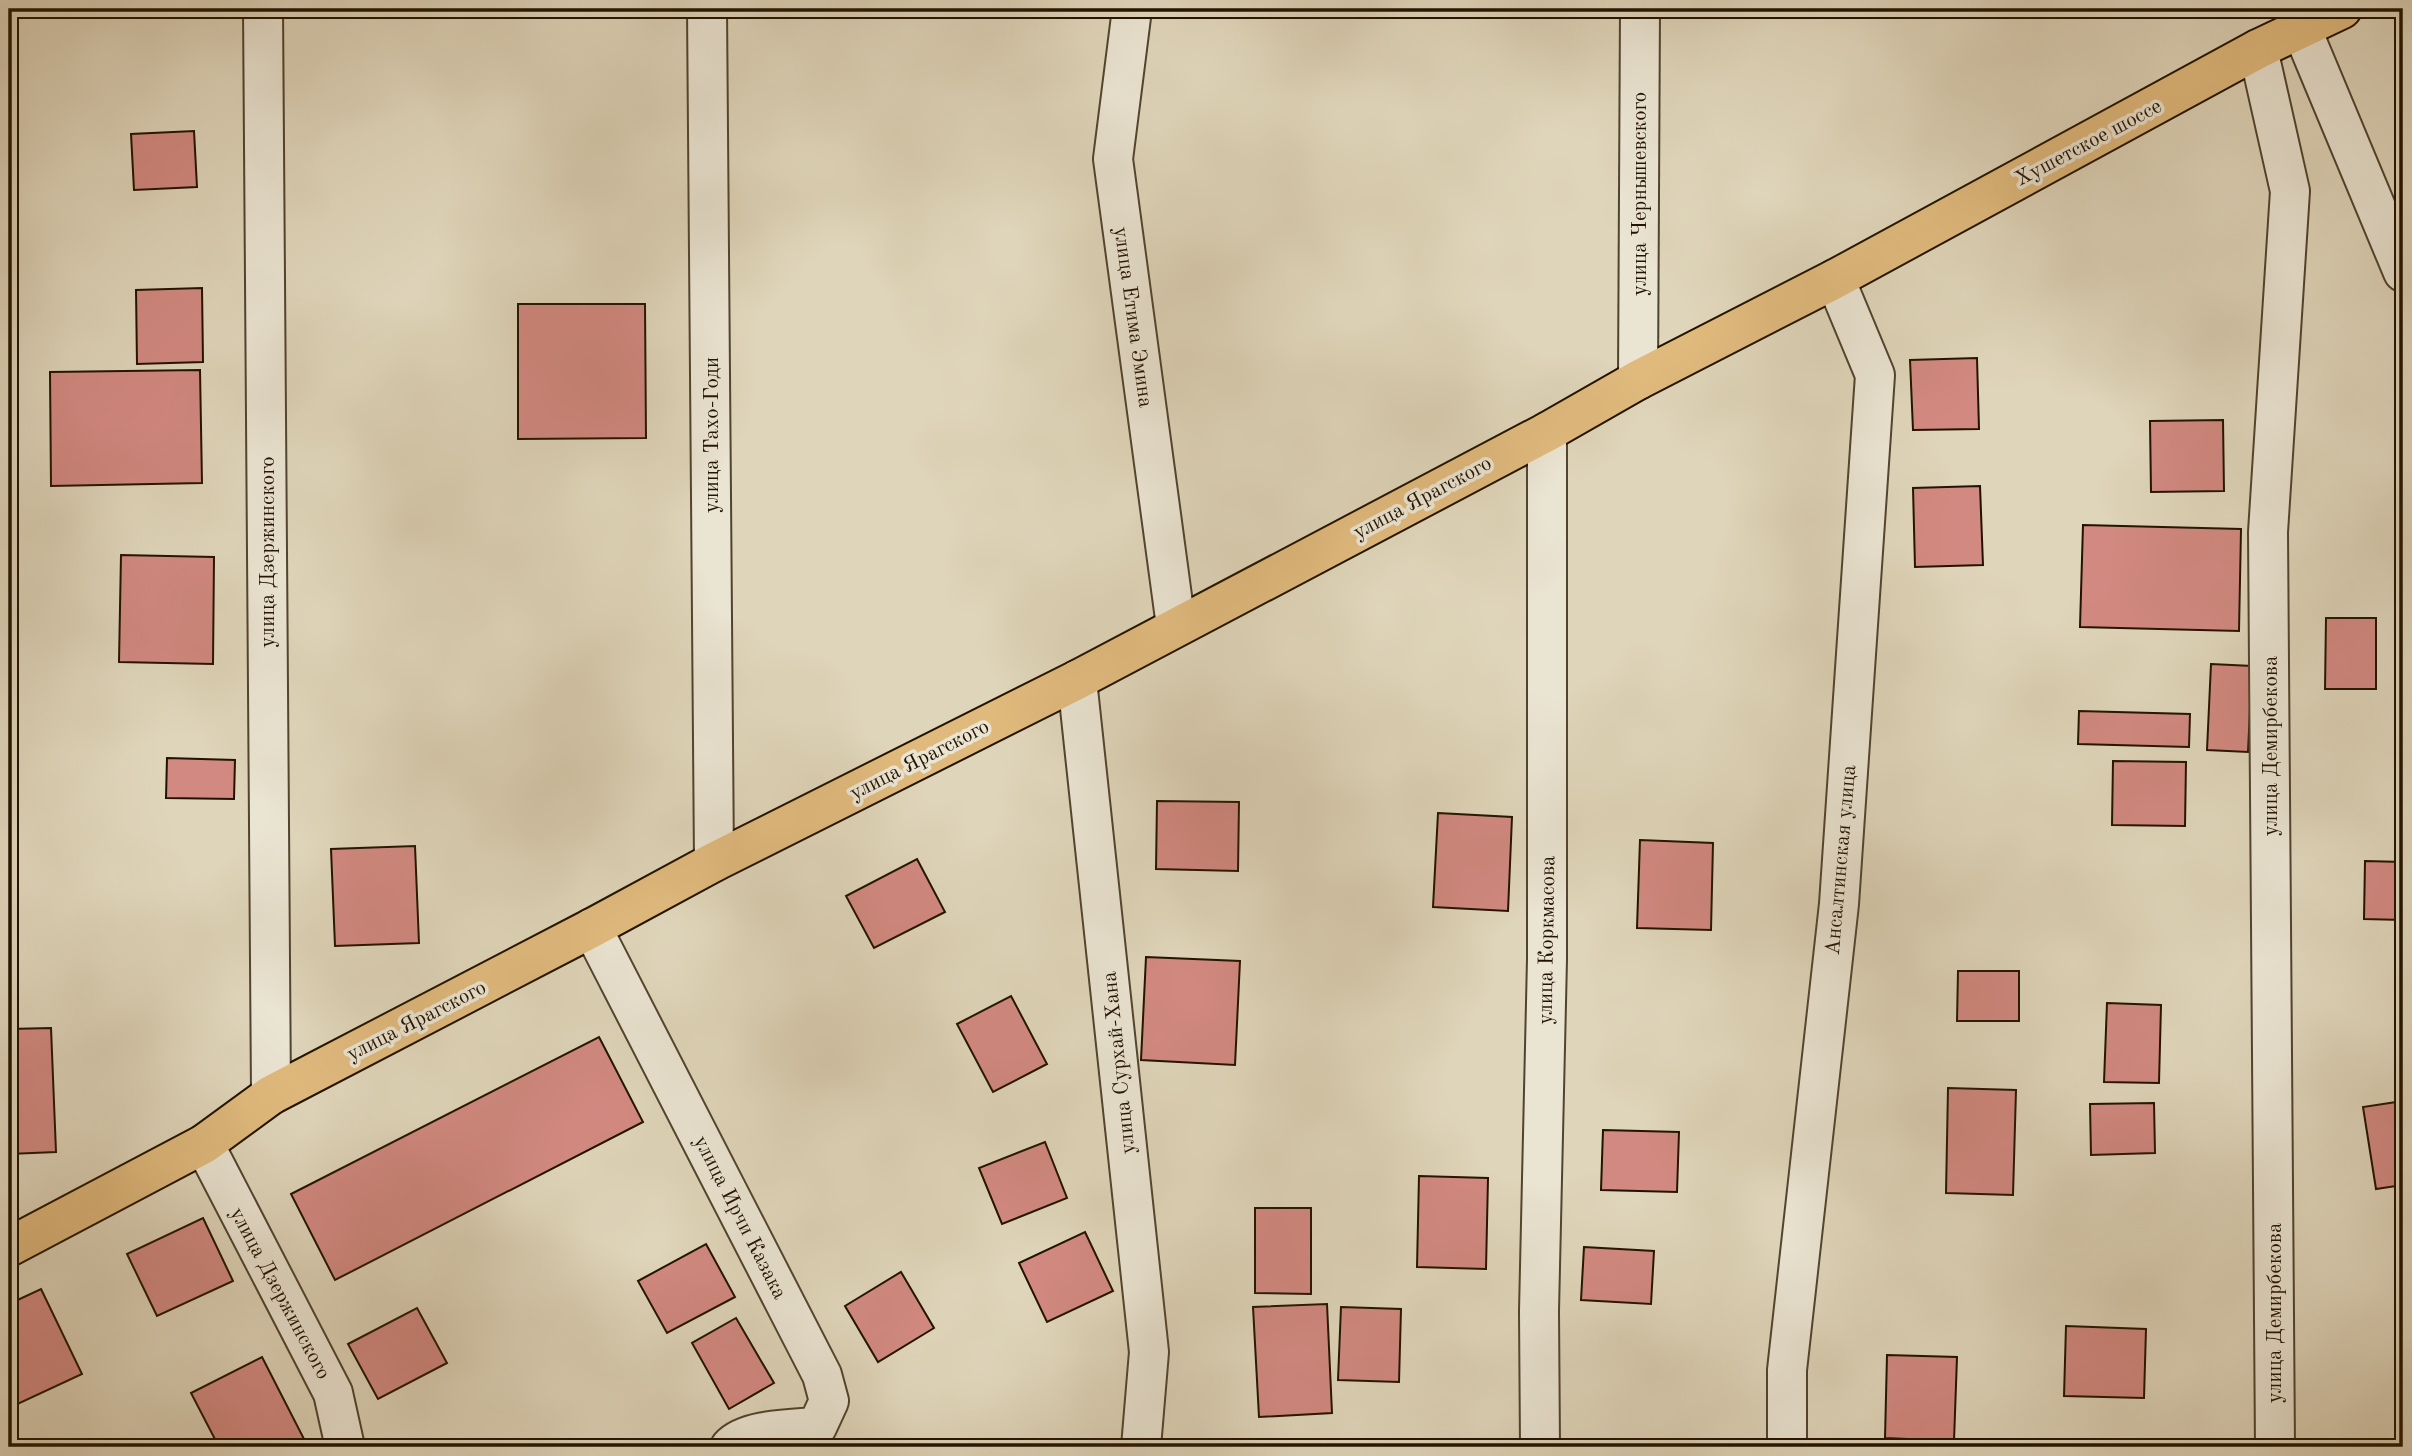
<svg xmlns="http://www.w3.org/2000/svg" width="2412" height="1456" font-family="'Old Standard TT',serif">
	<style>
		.building { fill: #d28981; stroke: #221300; stroke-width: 2 }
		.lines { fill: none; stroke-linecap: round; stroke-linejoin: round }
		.minor-casing { stroke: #51442e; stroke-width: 42 }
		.major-casing { stroke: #221300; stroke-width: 42 }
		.minor { stroke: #eae4d2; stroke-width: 38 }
		.major { stroke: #e0ba7d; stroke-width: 38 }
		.labels { text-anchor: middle; stroke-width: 7; stroke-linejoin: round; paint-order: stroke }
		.street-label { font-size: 21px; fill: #221300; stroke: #eae4d2 }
	</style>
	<rect width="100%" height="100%" fill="#dfd5ba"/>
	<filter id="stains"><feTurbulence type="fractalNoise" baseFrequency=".00286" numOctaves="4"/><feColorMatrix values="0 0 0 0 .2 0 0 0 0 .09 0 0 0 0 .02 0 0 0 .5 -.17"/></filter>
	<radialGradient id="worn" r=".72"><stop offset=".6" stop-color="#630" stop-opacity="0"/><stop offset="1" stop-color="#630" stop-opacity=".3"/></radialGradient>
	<g class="building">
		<path d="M194 131 197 187 134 190 131 134Z"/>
		<path d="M202 288 203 362 137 364 136 290Z"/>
		<path d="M518 304H645L646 438 518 439Z"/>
		<path d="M1977 358 1979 429 1913 430 1910 360Z"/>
		<path d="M200 370 202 483 51 486 50 372Z"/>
		<path d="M2223 420 2224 491 2151 492 2150 421Z"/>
		<path d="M1980 486 1983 565 1915 567 1913 488Z"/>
		<path d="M2083 525 2241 529 2239 631 2080 627Z"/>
		<path d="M121 555 214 557 213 664 119 662Z"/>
		<path d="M2326 618H2376V689H2325Z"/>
		<path d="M2211 664 2252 666 2248 752 2207 750Z"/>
		<path d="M2079 711 2190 714 2189 747 2078 744Z"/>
		<path d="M167 758 235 760 234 799 166 798Z"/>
		<path d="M2113 761 2186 762 2185 826 2112 825Z"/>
		<path d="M1157 801 1239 802 1238 871 1156 869Z"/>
		<path d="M1438 813 1512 817 1508 911 1433 907Z"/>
		<path d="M1640 840 1713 843 1711 930 1637 928Z"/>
		<path d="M415 846 419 943 335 946 331 849Z"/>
		<path d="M917 859 945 912 874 948 846 896Z"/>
		<path d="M2365 861 2403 862V920L2364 919Z"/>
		<path d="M1146 957 1240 961 1235 1065 1141 1060Z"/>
		<path d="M1958 971H2019V1021H1957Z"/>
		<path d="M1011 996 1047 1064 993 1092 957 1024Z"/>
		<path d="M2107 1003 2161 1005 2159 1083 2104 1082Z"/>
		<path d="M51 1028 56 1152 9 1154V1029Z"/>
		<path d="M599 1037 643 1122 335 1280 291 1194Z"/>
		<path d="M1948 1088 2016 1090 2013 1195 1946 1193Z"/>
		<path d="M2403 1101V1185L2376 1189 2363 1107Z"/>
		<path d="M2154 1103 2155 1153 2091 1155 2090 1104Z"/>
		<path d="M1603 1130 1679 1132 1677 1192 1601 1190Z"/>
		<path d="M1045 1142 1067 1198 1002 1224 979 1168Z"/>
		<path d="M1419 1176 1488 1178 1486 1269 1417 1267Z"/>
		<path d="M1255 1208H1311V1294L1255 1293Z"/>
		<path d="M203 1218 233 1281 157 1316 127 1254Z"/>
		<path d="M1085 1232 1113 1291 1047 1322 1019 1263Z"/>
		<path d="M706 1244 735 1297 667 1333 638 1281Z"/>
		<path d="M1584 1247 1654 1251 1651 1304 1581 1300Z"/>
		<path d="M901 1272 934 1328 878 1362 845 1306Z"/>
		<path d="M41 1289 82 1374 9 1408V1304Z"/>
		<path d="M1327 1304 1332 1413 1259 1417 1253 1307Z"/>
		<path d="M1341 1307 1401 1309 1399 1382 1338 1380Z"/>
		<path d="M417 1308 447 1363 378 1399 348 1344Z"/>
		<path d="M736 1318 774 1383 729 1409 692 1343Z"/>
		<path d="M2066 1326 2146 1329 2144 1398 2064 1396Z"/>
		<path d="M1887 1355 1957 1357 1954 1441 1885 1438Z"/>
		<path d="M262 1357 304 1439 287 1447H219L191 1393Z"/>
	</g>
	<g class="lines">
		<defs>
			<g id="minor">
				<path d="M263 9 271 1095"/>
				<path d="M707 9 714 862"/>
				<path d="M1132 9 1113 159 1176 626"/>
				<path d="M2302 30 2403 272"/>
				<path d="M2258 49 2290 191 2268 532 2275 1447"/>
				<path d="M1638 380 1640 9"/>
				<path d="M1077 680 1149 1352 1141 1447"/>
				<path d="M592 928 822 1375 829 1401 817 1427C792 1429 746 1429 730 1447"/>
				<path d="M204 1144 333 1393 345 1447"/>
				<path d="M1540 1447 1539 1311 1547 959V432"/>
				<path d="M1787 1447V1370L1839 904 1875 375 1835 279"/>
			</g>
			<path id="major" d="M9 1247 204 1144 271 1095 592 928 714 862 1077 680 1547 432 1638 380 1835 279 2258 49 2342 9"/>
		</defs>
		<use href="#minor" class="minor-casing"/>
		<use href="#major" class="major-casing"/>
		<use href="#minor" class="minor"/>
		<use href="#major" class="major"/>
	</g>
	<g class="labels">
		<g class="street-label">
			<text transform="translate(2088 142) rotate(-28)" y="7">Хушетское шоссе</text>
			<text transform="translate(1639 194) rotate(-90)" y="7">улица Чернышевского</text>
			<text transform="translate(1134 317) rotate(82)" y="7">улица Етима Эмина</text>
			<text transform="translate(711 435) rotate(-90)" y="7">улица Тахо-Годи</text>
			<text transform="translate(1422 497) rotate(-28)" y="7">улица Ярагского</text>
			<text transform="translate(267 552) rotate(-90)" y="7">улица Дзержинского</text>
			<text transform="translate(2270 746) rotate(-90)" y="7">улица Демирбекова</text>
			<text transform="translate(919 759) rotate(-27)" y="7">улица Ярагского</text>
			<text transform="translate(1840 860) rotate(-85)" y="7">Ансалтинская улица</text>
			<text transform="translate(1546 940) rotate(-89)" y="7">улица Коркмасова</text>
			<text transform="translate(416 1020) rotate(-27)" y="7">улица Ярагского</text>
			<text transform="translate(1118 1063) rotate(-96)" y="7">улица Сурхай-Хана</text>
			<text transform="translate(741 1217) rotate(63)" y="7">улица Ирчи Казака</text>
			<text transform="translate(281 1293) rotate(62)" y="7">улица Дзержинского</text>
			<text transform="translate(2274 1313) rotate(-90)" y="7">улица Демирбекова</text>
		</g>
	</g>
	<rect width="2412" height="1456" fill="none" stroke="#dfd5ba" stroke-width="35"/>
	<rect x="10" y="10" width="2391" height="1435" fill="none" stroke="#221300" stroke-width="3.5"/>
	<rect x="18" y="18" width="2377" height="1421" fill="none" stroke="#221300" stroke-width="2"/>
	<rect width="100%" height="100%" filter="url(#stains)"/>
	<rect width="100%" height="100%" fill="url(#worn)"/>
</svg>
